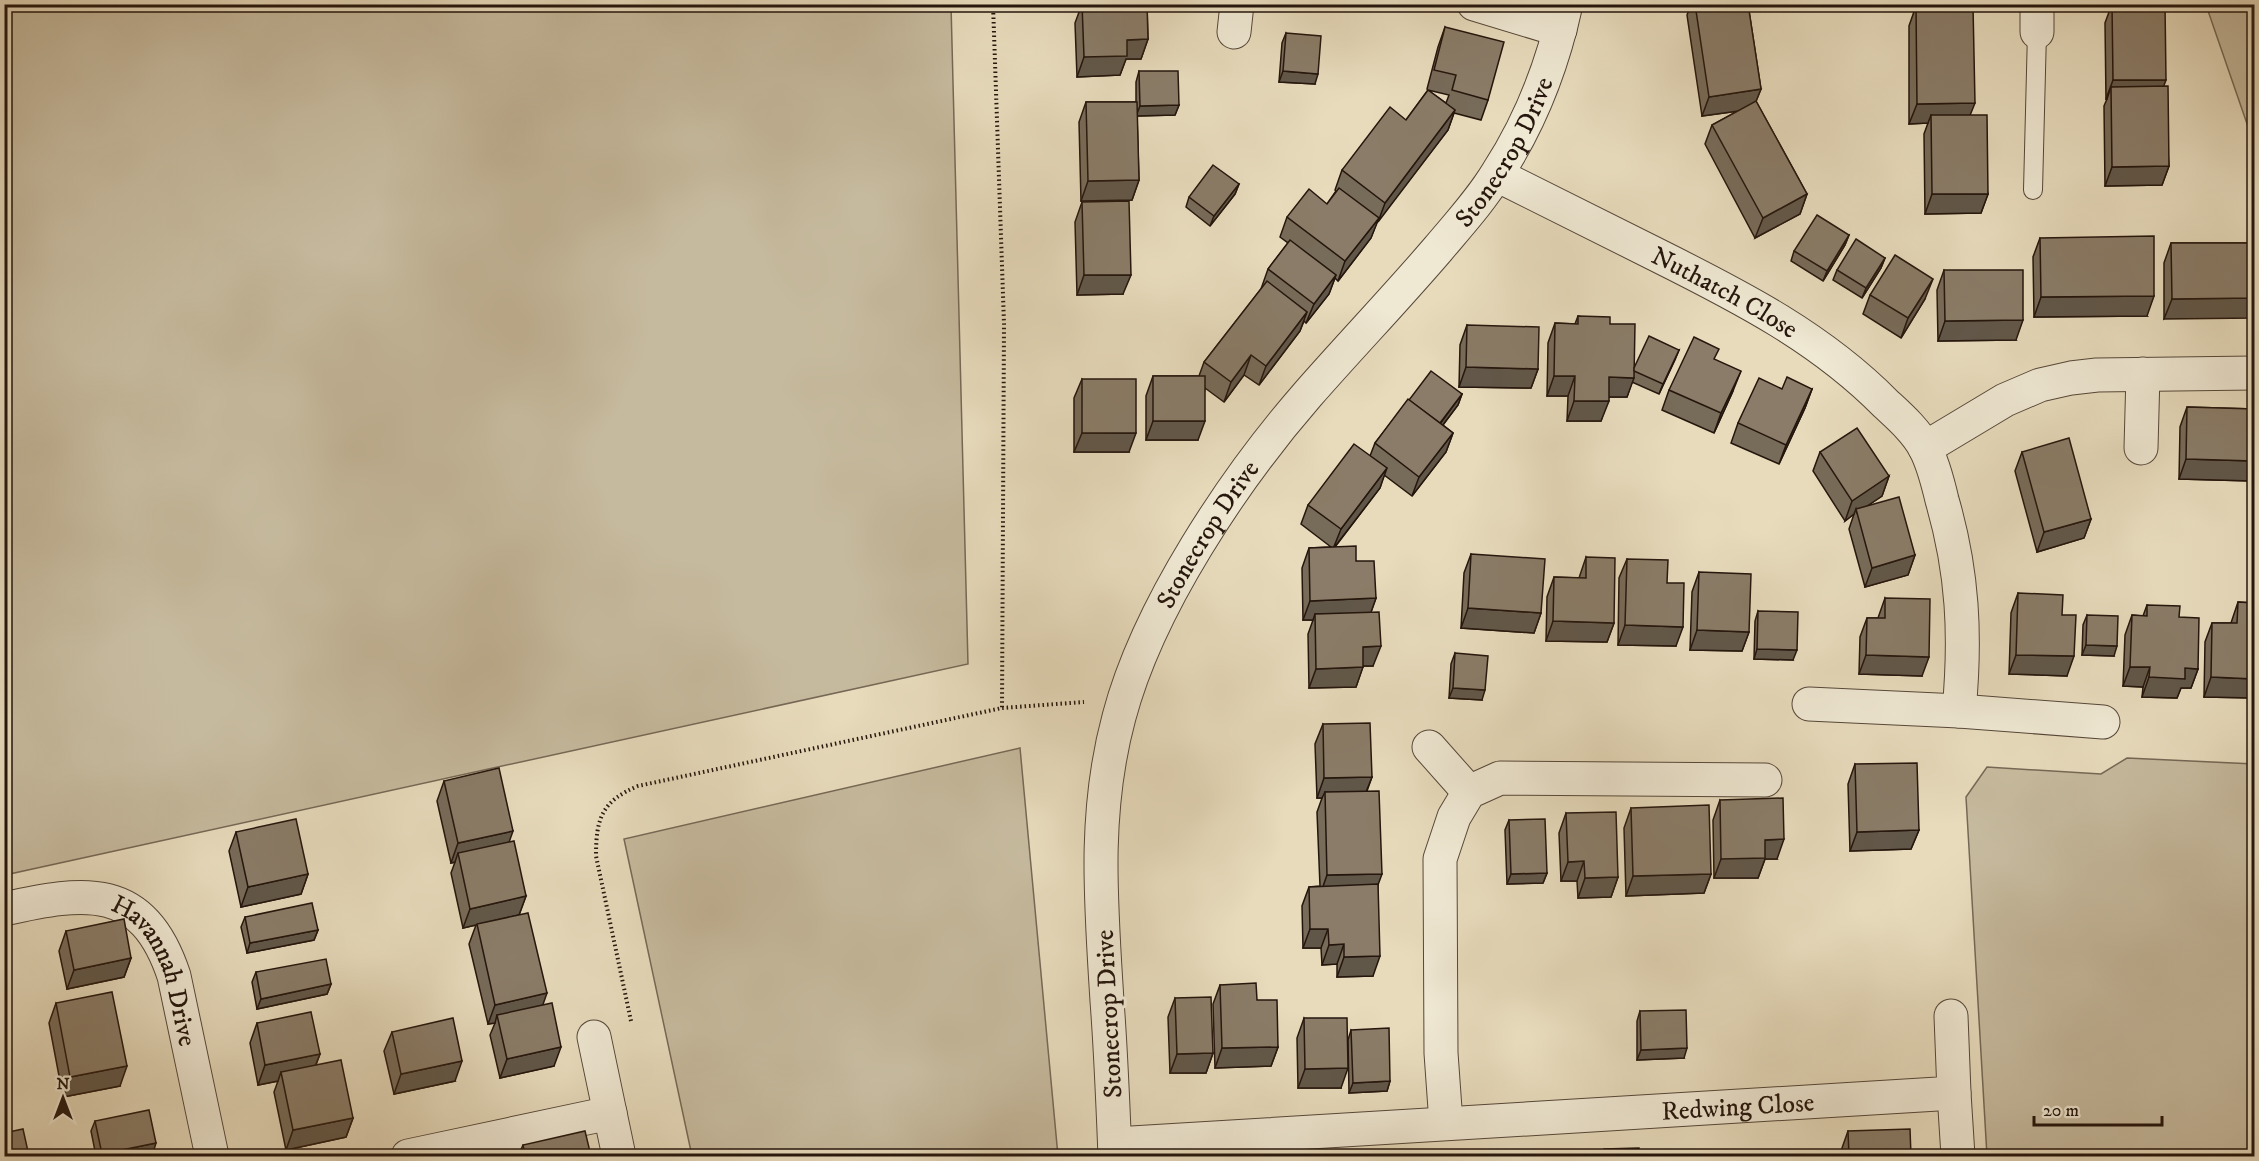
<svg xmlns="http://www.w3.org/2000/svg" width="2259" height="1161" font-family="'IM FELL DW Pica',serif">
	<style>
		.green { fill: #c6ba9e; stroke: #766856; stroke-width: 1.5 }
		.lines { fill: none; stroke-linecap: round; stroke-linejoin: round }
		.lane-casing { stroke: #564739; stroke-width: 20 }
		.street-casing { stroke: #564739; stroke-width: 35 }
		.path { stroke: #25160d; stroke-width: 4; stroke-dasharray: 1.5 3; stroke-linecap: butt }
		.lane { stroke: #efe8d3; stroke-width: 18 }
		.street { stroke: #efe8d3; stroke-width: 33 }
		.wall { fill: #776b59; stroke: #25160d; stroke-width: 1.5; fill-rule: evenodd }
		.shaded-wall { fill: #615749; stroke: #25160d; stroke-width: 1.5 }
		.building { fill: #8a7c68; stroke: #25160d; stroke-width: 1.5 }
		.labels { text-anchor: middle; stroke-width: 6; stroke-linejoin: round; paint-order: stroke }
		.street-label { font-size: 26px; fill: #25160d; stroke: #efe8d3 }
	</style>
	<rect width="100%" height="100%" fill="#e7dbbc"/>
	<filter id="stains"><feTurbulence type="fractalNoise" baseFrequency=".00333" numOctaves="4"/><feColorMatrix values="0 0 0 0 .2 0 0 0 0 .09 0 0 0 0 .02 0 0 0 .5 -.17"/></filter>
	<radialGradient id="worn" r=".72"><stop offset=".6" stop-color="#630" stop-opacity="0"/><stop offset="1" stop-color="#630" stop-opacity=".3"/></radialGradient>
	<g class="green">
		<path d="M4 5H951L968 664 5 875Z"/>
		<path d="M2206 5H2254V144Z"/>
		<path d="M1020 748 1058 1156H692L624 839Z"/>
		<path d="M2127 758 2254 764V1156H1987L1966 797 1987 767 2101 774Z"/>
	</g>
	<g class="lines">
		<defs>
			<path id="lane" d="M2033 190 2037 32"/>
			<g id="street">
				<path d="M1474 4 1560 30"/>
				<path d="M2037 4V32"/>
				<path d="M1234 32 1237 4"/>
				<path id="s1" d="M1497 175C1551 202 1605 229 1659 256 1741 297 1821 338 1886 404 1900 417 1916 431 1925 448 1933 463 1938 483 1942 500 1963 572 1966 636 1959 711"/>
				<path d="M1925 448 2005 400 2040 385 2071 378 2097 375 2254 373"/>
				<path d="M2141 448 2143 374"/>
				<path d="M1809 704 1959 711 2103 722"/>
				<path d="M1429 747 1469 792"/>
				<path id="s2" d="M4 909C85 891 143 882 174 976L212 1156"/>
				<path d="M594 1037 619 1156"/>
				<path d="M1954 1093 1958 1156"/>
				<path d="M1446 1123 1441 1053 1440 859 1454 817 1469 792 1500 778 1765 780"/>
				<path id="s3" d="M1115 1144 1954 1093 1951 1016"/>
				<path d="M408 1156 610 1113"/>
				<path id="s4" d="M1115 1156C1113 1105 1111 1053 1107 1001 1101 903 1093 813 1119 717 1148 607 1234 479 1308 394 1351 345 1396 298 1438 249 1459 224 1481 200 1498 172 1531 121 1553 64 1566 4"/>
			</g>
		</defs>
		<use href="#lane" class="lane-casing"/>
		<use href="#street" class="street-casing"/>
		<g class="path">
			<path d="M993 4 1004 324 1002 708"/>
			<path d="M631 1021 596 856C596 818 602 801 638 786L1002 708 1084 702"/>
		</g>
		<use href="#lane" class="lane"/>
		<use href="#street" class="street"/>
	</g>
	<g class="wall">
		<path d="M1082 4H1147L1148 39 1141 59H1126L1120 75 1077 77 1075 23Z"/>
		<path d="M1691 4H1748L1761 89 1756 101 1807 194 1800 214 1755 238 1705 144 1712 125 1738 111 1702 116 1687 15Z"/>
		<path d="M2112 4 2163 86 2169 166 2162 185 2105 186 2104 106 2107 99H2106L2105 23Z"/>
		<path d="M1916 6 1970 115 1988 194 1981 213 1925 214 1924 134 1928 123 1909 124V26Z"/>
		<path d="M1445 27 1488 100 1481 120 1454 113 1448 130 1377 222 1371 238 1338 281 1335 278 1329 294 1306 323 1304 321 1300 331 1259 385 1244 375 1224 402 1205 388 1198 440H1146V396L1153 376H1199L1204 362 1261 289 1268 269 1288 243 1280 237 1287 217 1327 204 1336 191 1335 190 1342 170 1406 120 1428 90 1427 89 1438 47ZM1428 90 1449 95 1446 103Z"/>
		<path d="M1286 33 1315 84 1279 82 1282 43Z"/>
		<path d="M1139 71 1179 105 1175 115 1137 116 1139 180 1132 200 1081 201 1079 122 1086 102H1136V82Z"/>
		<path d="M1239 184 1235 194 1210 226 1186 207 1189 197Z"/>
		<path d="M1082 202 1123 294 1077 295 1075 222Z"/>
		<path d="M1849 235 1845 245 1823 281 1791 261 1794 251Z"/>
		<path d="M2040 238 2147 316 2034 317 2033 257Z"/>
		<path d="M2171 243H2254L2164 319V263Z"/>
		<path d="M1885 258 1881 268 1862 298 1833 280 1837 270Z"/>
		<path d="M1944 270 2016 340 1938 341 1937 290Z"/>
		<path d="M1870 295 1925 299 1901 338 1863 314Z"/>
		<path d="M1578 316 1610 324 1634 368 1679 350 1659 394 1632 382 1627 397H1609L1601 421H1567L1568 396H1547L1548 343 1555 323 1575 324Z"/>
		<path d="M1467 325 1538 369 1531 388 1459 387 1460 345Z"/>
		<path d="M1715 360 1733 391 1714 433 1662 410 1669 390Z"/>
		<path d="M1082 379 1129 452H1074V398Z"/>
		<path d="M1812 389 1805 408 1779 464 1731 443 1738 423Z"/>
		<path d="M1462 394 1458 405 1443 425 1453 433 1446 452 1412 496 1384 475 1380 488 1335 547 1356 561 1376 598 1371 612 1373 666H1363L1356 687 1309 688 1308 634 1313 620H1303L1302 568 1309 548 1331 547 1301 524 1308 505 1370 456 1375 443 1409 400Z"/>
		<path d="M2187 407 2254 409V474L2252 481 2179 479 2180 427Z"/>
		<path d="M1820 452 1889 476 1882 496 1865 507 1915 555 1908 575 1865 587 1849 529 1854 514 1845 521 1813 471Z"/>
		<path d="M2022 452 2091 519 2084 538 2037 552 2015 471Z"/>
		<path d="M1471 554 1541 613 1534 633 1461 628 1464 573Z"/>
		<path d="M1586 557 1614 623 1607 642 1546 641 1547 597 1554 577 1579 578Z"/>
		<path d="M1627 559 1667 583 1676 646 1618 645 1619 578Z"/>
		<path d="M1699 572 1749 632 1742 651 1690 650 1692 592Z"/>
		<path d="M2018 593 2062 615 2067 676 2009 674 2011 613Z"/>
		<path d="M1885 598 1922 676 1859 674 1860 637 1867 618H1878Z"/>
		<path d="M2238 602 2254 603V698L2204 697 2205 642 2212 623H2231Z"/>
		<path d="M2147 605 2179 617 2198 669 2191 688H2181L2177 698 2142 697 2143 687 2123 686 2125 635 2132 615 2143 616Z"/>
		<path d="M1758 611 1793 660 1754 659 1755 621Z"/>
		<path d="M2087 615 2114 656 2082 655 2083 625Z"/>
		<path d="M1455 653 1482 700 1449 698 1451 664Z"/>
		<path d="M1323 724 1372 777 1367 791 1378 885 1373 976 1337 977V964L1322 965 1321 948H1303L1302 906 1309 887 1320 886 1317 812 1322 798H1317L1315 744Z"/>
		<path d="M1855 764 1919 830 1911 849 1850 851 1848 784Z"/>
		<path d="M444 781 509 842 526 896 519 915 542 1005 554 1066 500 1078 490 1035 495 1023 488 1024 469 944 476 925 463 928 451 873 455 862 451 863 437 801Z"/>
		<path d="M1720 800 1777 859H1765L1758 878H1714L1713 820Z"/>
		<path d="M1631 808 1711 874 1704 893 1626 896 1624 828Z"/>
		<path d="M1566 813 1618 877 1611 897 1578 898 1577 881H1561L1559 833Z"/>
		<path d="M1509 820 1547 873 1543 883 1507 884 1505 830Z"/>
		<path d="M236 832 308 874 301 894 241 907 229 851Z"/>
		<path d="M245 917 318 930 314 940 247 953 241 927Z"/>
		<path d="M66 931 131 958 124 977 67 989 59 951Z"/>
		<path d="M256 972 331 984 327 994 257 1009 252 982Z"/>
		<path d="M1220 985 1257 1000 1278 1047 1271 1066 1215 1068 1213 1004Z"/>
		<path d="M1175 998 1213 1053 1206 1073H1170L1168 1017Z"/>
		<path d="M56 1003 120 1086 63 1097 49 1023Z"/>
		<path d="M1640 1011 1684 1058 1637 1060V1021Z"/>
		<path d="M1304 1018 1341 1088H1298L1297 1038Z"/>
		<path d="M257 1023 320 1054 316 1065 353 1118 346 1137 286 1150 274 1092 278 1081 258 1085 250 1043Z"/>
		<path d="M1351 1030 1390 1081 1387 1091 1349 1093 1348 1040Z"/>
		<path d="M392 1032 455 1081 394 1094 384 1051Z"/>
		<path d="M95 1121 153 1153 135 1156H96L91 1131Z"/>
		<path d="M1848 1131 1911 1156H1841V1151Z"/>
		<path d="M523 1145 591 1156H518Z"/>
	</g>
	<g class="shaded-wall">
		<path d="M1148 39 1141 59H1126L1120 75 1077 77 1084 57 1127 40Z"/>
		<path d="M1283 71 1318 74 1315 84 1279 82Z"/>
		<path d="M2113 80H2166L2159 99 2111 87 2107 99H2106Z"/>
		<path d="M1761 89 1753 109 1702 116 1709 97Z"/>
		<path d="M1975 103 1967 123 1931 115 1928 123 1909 124 1917 104Z"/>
		<path d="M1179 105 1175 115 1136 116 1140 106Z"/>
		<path d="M1455 110 1448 130 1378 222 1385 203Z"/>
		<path d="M2169 166 2162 185 2105 186 2112 167Z"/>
		<path d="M1139 180 1132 200 1081 201 1088 181Z"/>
		<path d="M1239 184 1235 194 1210 226 1214 216Z"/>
		<path d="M1807 194 1800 214 1755 238 1763 218Z"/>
		<path d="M1932 194H1988L1981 213 1925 214Z"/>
		<path d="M1379 218 1371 238 1338 281 1345 261Z"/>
		<path d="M1849 235 1845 245 1823 281 1827 271Z"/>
		<path d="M1885 258 1881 268 1862 298 1866 288Z"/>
		<path d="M1084 275H1131L1123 294 1077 295Z"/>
		<path d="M1336 275 1329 294 1306 323 1314 304Z"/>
		<path d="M1933 279 1925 299 1901 338 1908 318Z"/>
		<path d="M2154 296 2147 316 2034 317 2041 297Z"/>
		<path d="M2254 298V318L2164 319 2172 299Z"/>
		<path d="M1307 312 1300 331 1259 385 1266 366Z"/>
		<path d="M2023 320 2016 340 1938 341 1945 321Z"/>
		<path d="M1679 350 1675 360 1659 394 1663 384Z"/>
		<path d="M1251 355 1244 375 1224 402 1231 382Z"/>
		<path d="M1466 367 1538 369 1531 388 1459 387Z"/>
		<path d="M1741 371 1733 391 1714 433 1721 413Z"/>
		<path d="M1554 376H1575L1568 396H1547Z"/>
		<path d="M1609 377 1634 378 1627 397H1602Z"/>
		<path d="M1812 389 1805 408 1779 464 1786 445Z"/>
		<path d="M1462 394 1458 405 1436 434 1440 424Z"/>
		<path d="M1574 401H1609L1601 421H1567Z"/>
		<path d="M1153 421H1205L1198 440H1146Z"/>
		<path d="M1082 433H1136L1129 452H1074Z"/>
		<path d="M1453 433 1446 452 1412 496 1419 477Z"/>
		<path d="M2186 459 2254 461V474L2252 481 2179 479Z"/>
		<path d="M1387 468 1380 488 1333 549 1341 529Z"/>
		<path d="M1889 476 1882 496 1857 513 1856 509 1854 514 1845 521 1852 501Z"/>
		<path d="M2091 519 2084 538 2037 552 2044 532Z"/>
		<path d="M1915 555 1908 575 1865 587 1872 568Z"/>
		<path d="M1376 598 1369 618 1315 614 1313 620H1303L1310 601Z"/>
		<path d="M1468 608 1541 613 1534 633 1461 628Z"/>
		<path d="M1553 621 1614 623 1607 642 1546 641Z"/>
		<path d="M1625 625 1683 627 1676 646 1618 645Z"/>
		<path d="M1697 630 1749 632 1742 651 1690 650Z"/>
		<path d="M2086 645 2117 646 2114 656 2082 655Z"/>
		<path d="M1381 646 1373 666H1355L1363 647Z"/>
		<path d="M1757 649 1797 650 1793 660 1754 659Z"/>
		<path d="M1866 655 1929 657 1922 676 1859 674Z"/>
		<path d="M2016 655 2074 656 2067 676 2009 674Z"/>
		<path d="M1363 667 1356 687 1309 688 1316 669Z"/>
		<path d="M2130 667H2150L2143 687 2123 686Z"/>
		<path d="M2185 668 2198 669 2191 688H2181L2177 698 2142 697 2149 677Z"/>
		<path d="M2211 677 2254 679V698L2204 697Z"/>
		<path d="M1453 688 1485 690 1482 700 1449 698Z"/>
		<path d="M1372 777 1364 797 1325 792 1322 798H1317L1324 778Z"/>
		<path d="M1919 830 1911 849 1850 851 1857 832Z"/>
		<path d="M513 831 506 851 458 853 455 862 451 863 458 843Z"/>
		<path d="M1784 839 1777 859H1765L1758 878H1714L1721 859 1765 840Z"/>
		<path d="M1584 861 1577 881H1561L1568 862Z"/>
		<path d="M1547 873 1543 883 1507 884 1511 874Z"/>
		<path d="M308 874 301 894 241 907 248 887Z"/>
		<path d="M1382 874 1375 893 1320 895 1327 875Z"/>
		<path d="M1711 874 1704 893 1626 896 1633 876Z"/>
		<path d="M1618 877 1611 897 1578 898 1585 878Z"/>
		<path d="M526 896 519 915 463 928 470 909Z"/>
		<path d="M1310 929H1328L1321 948H1303Z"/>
		<path d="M318 930 314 940 247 953 250 943Z"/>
		<path d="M1344 944 1337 964 1322 965 1329 945Z"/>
		<path d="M1380 956 1373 976 1337 977 1344 957Z"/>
		<path d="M131 958 124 977 67 989 74 970Z"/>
		<path d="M331 984 327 994 257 1009 261 999Z"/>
		<path d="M547 993 540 1013 497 1015 495 1023 488 1024 495 1005Z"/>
		<path d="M561 1047 554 1066 500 1078 507 1059Z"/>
		<path d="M1278 1047 1271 1066 1215 1068 1222 1048Z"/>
		<path d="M1687 1048 1684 1058 1637 1060 1641 1050Z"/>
		<path d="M1213 1053 1206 1073H1170L1177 1054Z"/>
		<path d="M320 1054 312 1074 281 1072 278 1081 258 1085 265 1065Z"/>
		<path d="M462 1061 455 1081 394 1094 401 1074Z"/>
		<path d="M127 1066 120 1086 63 1097 70 1077Z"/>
		<path d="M1348 1068 1341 1088H1298L1305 1069Z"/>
		<path d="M1390 1081 1387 1091 1349 1093 1353 1083Z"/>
		<path d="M353 1118 346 1137 286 1150 293 1130Z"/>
		<path d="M156 1143 153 1153 135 1156H101L102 1154Z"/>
	</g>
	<g class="building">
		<path d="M1082 4H1147L1148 39 1127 40V56L1084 57Z"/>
		<path d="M1695 4H1748L1761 89 1709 97Z"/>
		<path d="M2112 4H2165L2166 80H2113Z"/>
		<path d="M1916 6H1973L1975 103 1917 104Z"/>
		<path d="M1445 27 1504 42 1488 100 1452 90 1456 75 1434 70Z"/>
		<path d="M1286 33 1321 36 1318 74 1283 71Z"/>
		<path d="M1139 71H1178L1179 105 1140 106Z"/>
		<path d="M2168 86 2169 166 2112 167 2111 87Z"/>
		<path d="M1428 90 1455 110 1385 203 1342 170 1390 107 1406 120Z"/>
		<path d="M1756 101 1807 194 1763 218 1712 125Z"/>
		<path d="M1086 102H1137L1139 180 1088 181Z"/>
		<path d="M1931 115H1987L1988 194H1932Z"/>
		<path d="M1213 165 1239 184 1214 216 1189 197Z"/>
		<path d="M1339 188 1379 218 1345 261 1287 217 1309 189 1327 204Z"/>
		<path d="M1129 201 1131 275H1084L1082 202Z"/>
		<path d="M1817 215 1849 235 1827 271 1794 251Z"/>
		<path d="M2154 236V296L2041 297 2040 238Z"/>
		<path d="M1856 239 1885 258 1866 288 1837 270Z"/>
		<path d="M1290 240 1336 275 1314 304 1268 269Z"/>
		<path d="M2171 243H2254V298L2172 299Z"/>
		<path d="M1895 255 1933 279 1908 318 1870 295Z"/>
		<path d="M1944 270H2023V320L1945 321Z"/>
		<path d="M1267 281 1307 312 1266 366 1251 355 1231 382 1204 362Z"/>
		<path d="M1578 316 1610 317V324H1635L1634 378 1609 377V401H1574L1575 376H1554L1555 323 1578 324Z"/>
		<path d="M1467 325 1539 327 1538 369 1466 367Z"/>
		<path d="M1649 336 1679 350 1663 384 1634 371V368Z"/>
		<path d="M1694 337 1719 349 1714 359 1741 371 1721 413 1669 390Z"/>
		<path d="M1431 371 1462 394 1440 423 1409 400Z"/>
		<rect x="1153" y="376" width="52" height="45"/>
		<path d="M1787 377 1812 389 1786 445 1738 423 1759 378 1782 389Z"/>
		<rect x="1082" y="379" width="54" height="54"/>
		<path d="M1408 399 1453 433 1419 477 1375 443Z"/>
		<path d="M2187 407 2254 409V461L2186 459Z"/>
		<path d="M1857 428 1889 476 1852 501 1820 452Z"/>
		<path d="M2069 438 2091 519 2044 532 2022 452Z"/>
		<path d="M1354 444 1387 468 1341 529 1308 505Z"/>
		<path d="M1899 497 1915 555 1872 568 1856 509Z"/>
		<path d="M1356 546V561H1374L1376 598 1310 601 1309 548Z"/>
		<path d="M1471 554 1545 559 1541 613 1468 608Z"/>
		<path d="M1586 557 1615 558 1614 623 1553 621 1554 577 1586 578Z"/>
		<path d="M1627 559 1668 560 1667 583H1684L1683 627 1625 625Z"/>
		<path d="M1699 572 1751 574 1749 632 1697 630Z"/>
		<path d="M2018 593 2063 595 2062 615H2076L2074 656 2016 655Z"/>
		<path d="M1885 598 1930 599 1929 657 1866 655 1867 618H1885Z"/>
		<path d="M2238 602 2254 603V679L2211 677 2212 623H2237Z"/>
		<path d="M2147 605 2180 606 2179 617 2199 618 2198 669 2185 668V679L2149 677 2150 667H2130L2132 615 2147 616Z"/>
		<path d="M1758 611 1798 612 1797 650 1757 649Z"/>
		<path d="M1379 612 1381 646 1363 647V667L1316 669 1315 614Z"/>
		<path d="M2087 615 2118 616 2117 646 2086 645Z"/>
		<path d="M1455 653 1488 656 1485 690 1453 688Z"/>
		<path d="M1370 723 1372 777 1324 778 1323 724Z"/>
		<path d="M1917 763 1919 830 1857 832 1855 764Z"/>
		<path d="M499 768 513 831 458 843 444 781Z"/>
		<path d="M1379 791 1382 874 1327 875 1325 792Z"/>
		<path d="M1783 798 1784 839 1765 840V858L1721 859 1720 800Z"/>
		<path d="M1709 805 1711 874 1633 876 1631 808Z"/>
		<path d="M1616 812 1618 877 1585 878 1584 861 1568 862 1566 813Z"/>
		<path d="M296 819 308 874 248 887 236 832Z"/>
		<path d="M1545 819 1547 873 1511 874 1509 820Z"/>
		<path d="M514 841 526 896 470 909 458 853Z"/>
		<path d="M1378 884 1380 956 1344 957V944L1329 945 1328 929H1310L1309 887Z"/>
		<path d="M312 903 318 930 250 943 245 917Z"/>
		<path d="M528 913 547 993 495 1005 477 924Z"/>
		<path d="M124 919 131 958 74 970 66 931Z"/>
		<path d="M326 959 331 984 261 999 256 972Z"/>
		<path d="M1256 983 1257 1000H1277L1278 1047 1222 1048 1220 985Z"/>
		<path d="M112 992 127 1066 70 1077 56 1003Z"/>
		<path d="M1211 997 1213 1053 1177 1054 1175 998Z"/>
		<path d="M552 1003 561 1047 507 1059 497 1015Z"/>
		<path d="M1686 1010 1687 1048 1641 1050 1640 1011Z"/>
		<path d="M311 1012 320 1054 265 1065 257 1023Z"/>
		<path d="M453 1018 462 1061 401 1074 392 1032Z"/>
		<path d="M1304 1018H1347L1348 1068 1305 1069Z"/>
		<path d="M1389 1028 1390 1081 1353 1083 1351 1030Z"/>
		<path d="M341 1060 353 1118 293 1130 281 1072Z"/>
		<path d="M149 1110 156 1143 102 1154 95 1121Z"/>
		<path d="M23 1129 29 1156H4V1133Z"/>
		<path d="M1910 1129 1911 1156H1849L1848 1131Z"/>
		<path d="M585 1131 591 1156H525L523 1145Z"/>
		<path d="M1639 1148 1640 1156H1604V1149Z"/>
		<path d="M1761 1154V1156H1692Z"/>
	</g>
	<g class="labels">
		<g class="street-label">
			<text dy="9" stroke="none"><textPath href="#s4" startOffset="1131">Stonecrop Drive</textPath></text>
			<text dy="9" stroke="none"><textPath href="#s1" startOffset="256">Nuthatch Close</textPath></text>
			<text dy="9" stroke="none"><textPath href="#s4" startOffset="645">Stonecrop Drive</textPath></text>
			<text dy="9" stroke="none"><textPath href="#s2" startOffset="196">Havannah Drive</textPath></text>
			<text transform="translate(1108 1014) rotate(-93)" y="9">Stonecrop Drive</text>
			<text dy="9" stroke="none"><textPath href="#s3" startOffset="624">Redwing Close</textPath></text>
		</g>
	</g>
	<rect width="2259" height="1161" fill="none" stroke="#e7dbbc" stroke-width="24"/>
	<rect x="6" y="6" width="2247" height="1149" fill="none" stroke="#25160d" stroke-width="3"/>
	<rect x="12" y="12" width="2235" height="1137" fill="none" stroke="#25160d" stroke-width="1.5"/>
	<g transform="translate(63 1098)" stroke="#efe8d3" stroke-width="4.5" paint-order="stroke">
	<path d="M0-4.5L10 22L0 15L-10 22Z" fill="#25160d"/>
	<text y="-9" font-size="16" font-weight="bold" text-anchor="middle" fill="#25160d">N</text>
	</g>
	<path d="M2034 1116v9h128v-9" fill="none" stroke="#25160d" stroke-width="3"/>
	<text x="2043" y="1116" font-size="18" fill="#25160d" stroke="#efe8d3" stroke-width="4.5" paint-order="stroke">20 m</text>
	<rect width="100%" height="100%" filter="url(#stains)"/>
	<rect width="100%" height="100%" fill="url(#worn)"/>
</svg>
